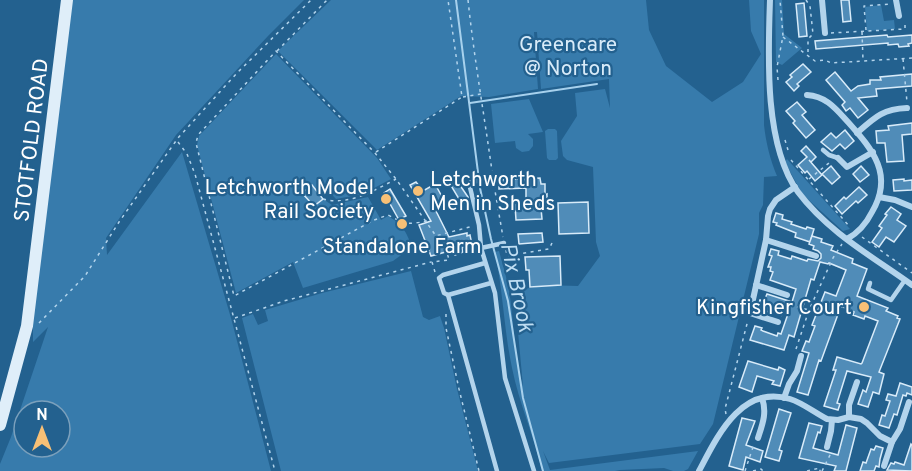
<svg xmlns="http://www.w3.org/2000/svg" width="912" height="471" font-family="Overpass,sans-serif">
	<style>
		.green { fill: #377bac; fill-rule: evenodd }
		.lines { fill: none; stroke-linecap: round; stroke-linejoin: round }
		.stream { stroke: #a7d1ed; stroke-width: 2 }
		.building { fill: #508cb8; stroke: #d8ebf9; stroke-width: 1.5 }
		.path { stroke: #b3d4ec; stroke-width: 1.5; stroke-dasharray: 3 4.5; stroke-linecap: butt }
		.lane { stroke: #b3d4ec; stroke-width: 4.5 }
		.street { stroke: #b3d4ec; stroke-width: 6 }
		.secondary { stroke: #dfeef9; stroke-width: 12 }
		.poi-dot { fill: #f7c076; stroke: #23618f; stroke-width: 2 }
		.labels { text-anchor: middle; stroke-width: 4.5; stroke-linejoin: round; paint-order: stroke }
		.park-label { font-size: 21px; fill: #d8ebf9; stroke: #23618f }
		.street-label { font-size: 21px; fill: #fff; stroke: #23618f }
		.poi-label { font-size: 21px; fill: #fff; stroke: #23618f; text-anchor: end }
		.water-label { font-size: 22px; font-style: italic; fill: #bfdef3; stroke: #23618f }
	</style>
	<rect width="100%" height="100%" fill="#23618f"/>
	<g class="green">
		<path d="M72 0H304L268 36 176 135 106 238 107 255 182 152 231 318 271 471H0V464L11 437 48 327 33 342V316ZM24 411H60V447H24Z"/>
		<path d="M331 0H646L649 30 666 66 712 102 743 82 761 54 751 31 749 0H764V125C766 143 770 159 777 176L764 177 763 205 759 213V234L713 424 700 444 549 463 543 451 550 470 698 451 688 469 684 471H673L664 468 620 470 615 471H542C534 436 519 403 512 368 504 330 503 291 495 252L499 251C503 266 508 281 510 297 514 325 514 360 523 386L518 332 527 330 521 303V290C539 285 559 285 578 286L600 256 596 242 593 167 567 160 563 156 561 141 577 116 575 93 605 89 610 108 609 79 541 89 537 32H534L538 89 489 97 461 96 377 150 278 51Z"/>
		<path d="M775 0H782L784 34 802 48 782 65 776 62Z"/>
		<path d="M881 5 884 21 894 20 895 29 867 31 865 7Z"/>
		<path d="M276 54 377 158 391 179 363 194 336 199 322 184 316 189 312 185 302 193 314 206 323 199 332 205 368 197 381 220 388 216C403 225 406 231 412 247L393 261 303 288 293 262 236 293 197 145 199 136Z"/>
		<path d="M529 99 543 132 528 134 533 139V146L529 151 522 152 516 148 515 141 495 143 491 104Z"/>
		<path d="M548 129H555L557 131 558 158 556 160H549L547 158 545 131Z"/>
		<path d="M787 159 850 229 843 231 802 194 785 162Z"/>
		<path d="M411 271 423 317 429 320 440 316 444 328 457 389 478 471H281L242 318 253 314 258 325 268 321 265 310 322 293Z"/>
	</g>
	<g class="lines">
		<g class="stream">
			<path d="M456 0 480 188 491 239 508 301 523 398 543 471"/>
			<path d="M470 103 597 84"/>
		</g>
	</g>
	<g class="building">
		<path d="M841 0H849L851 21 843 22Z"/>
		<path d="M804 3 807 36 799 37 796 4Z"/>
		<path d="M887 35 888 37 912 35V43L908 44 909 46 899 47 898 44 888 45V43L816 49 815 41Z"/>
		<path d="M803 64 811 72 797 84 799 86 794 91 786 82 792 77 790 75Z"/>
		<path d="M835 72 851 91 858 86 870 84V80H881L880 77 912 74V86L876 89 877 96 858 98 868 110 858 118 850 108 846 111 842 105 845 102 826 80Z"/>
		<path d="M797 102 806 112 802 115 815 130 806 138 793 123 795 121 786 111Z"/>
		<path d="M912 123V134L902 135 904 161 887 162 885 143H877L876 131 889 130 888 126Z"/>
		<path d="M845 130 854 141 845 149 840 144 832 151 821 142 831 133 836 138Z"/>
		<path d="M806 146 816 157 811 162 809 160 822 175 815 181 807 171 805 173 798 165 807 157 801 151Z"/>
		<path d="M831 166 840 177 832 184 822 174Z"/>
		<path d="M861 166 869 175 860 182 853 174Z"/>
		<path d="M453 175 468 197V200L462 204 447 179Z"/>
		<path d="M540 178 541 184H545V195L547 194V207L541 208 542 219 516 220 515 205 526 204V188L499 189V180Z"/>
		<path d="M904 179V181L912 180V190L894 191 893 180Z"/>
		<path d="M416 182 423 191 435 184 446 204 435 209 449 237 467 233V236L470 235 472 245 462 248 463 252 455 255 453 250 431 256 419 225 431 221 410 185Z"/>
		<path d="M312 185 323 199 314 206 302 193Z"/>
		<path d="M859 187 867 195 858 203 856 201 842 214 835 206 844 197 846 199Z"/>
		<path d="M390 189 406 216 399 220 384 193Z"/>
		<path d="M588 202 589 233 559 234 558 203Z"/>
		<path d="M891 207 901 214 897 220 906 226 894 242 886 237 879 247 872 242 882 228 879 226 887 215 885 214Z"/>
		<path d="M776 213 783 215 782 219 792 222 791 224 806 229 807 227 814 229 810 242 795 237 796 233 776 225 777 223 773 222Z"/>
		<path d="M542 233 543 242 519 244 518 234Z"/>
		<path d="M812 236 822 239 821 242 833 246 831 250 853 259 852 263 867 269 857 296 888 308 886 311 898 316 897 318 900 319 879 372 884 374 879 394 873 392 868 407 858 404 863 390 866 392 871 377 847 371 837 403 840 404 838 410 824 406 836 370H833L837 357 861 364 862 363 878 321 865 316 864 319 853 315 854 312 841 306 821 361 819 360 808 395 797 392 809 353 802 351 806 341 809 342 815 326 812 325 825 292 836 296 846 270 829 263 828 264 820 262 814 280 811 279 794 337 789 335 784 350 750 340 755 326 762 328 761 330 763 331 777 336 778 333 781 334 789 311 771 306 769 312 757 308 760 300 764 301 767 294 792 302 796 289 770 280 773 272 770 271 771 267H768L772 256 769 255 771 249 779 251 778 255 791 259 792 256 807 261 808 259 818 261 821 258V254L818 251 813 249 814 246 809 244Z"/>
		<path d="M560 256 561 285 530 287 529 270H526L525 257Z"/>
		<path d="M748 361 778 370 779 367 785 370 780 386 772 384 774 381 757 376 752 392 739 387Z"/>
		<path d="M900 383 912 387V395L907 393 906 396 903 395 897 415 894 414 889 428 879 425 882 415 885 416 890 401 886 400 888 394 896 396Z"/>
		<path d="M779 409 791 413 779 450 782 451 779 461 765 457Z"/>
		<path d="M742 418 755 421 746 445 763 451 760 462 746 457 743 470 729 466Z"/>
		<path d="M809 423 822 426 820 433 818 432 813 448 838 455 846 425 857 428 846 471H834L836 466 799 458Z"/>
		<path d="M911 444 912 445V471L887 470 891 463 894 464 895 462 904 465Z"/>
		<path d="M876 446 883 448 880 459 879 467 876 466 874 471H860L863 462 866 463 871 449 874 450Z"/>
	</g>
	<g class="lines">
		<g class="path">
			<path d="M468 0C474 57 484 114 492 171"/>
			<path d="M806 0 810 6 813 34 808 39V54"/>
			<path d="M866 30 864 6 890 4"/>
			<path d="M862 32 863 60"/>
			<path d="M831 33 905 29V21"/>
			<path d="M783 37 815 61 825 60 831 63 912 58"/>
			<path d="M277 51 327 0"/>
			<path d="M903 59 907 102"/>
			<path d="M778 80 777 67 783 36 780 0"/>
			<path d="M463 97 481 94"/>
			<path d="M785 140 788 150"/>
			<path d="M178 142 187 154 195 174 275 471"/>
			<path d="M376 152 462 97 448 0"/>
			<path d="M791 160 850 227"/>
			<path d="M809 179 829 163"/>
			<path d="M494 185 503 237"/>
			<path d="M323 199C349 206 373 191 396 179"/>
			<path d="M427 221C407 225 405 224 388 215L374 220 234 296 196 143 198 135 276 51 375 153 396 179 436 236 473 226"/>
			<path d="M862 237 912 273"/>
			<path d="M506 250 507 256 549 249 552 243"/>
			<path d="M435 272 432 262 449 260 447 252"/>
			<path d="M446 314V328L459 389 479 471"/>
			<path d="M781 316 786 306 791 305 809 310"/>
			<path d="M235 318 284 301 431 262"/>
			<path d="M39 323 85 276 119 222 178 138 237 73 311 0"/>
			<path d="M796 349 809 310 833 258 842 244"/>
			<path d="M726 414 725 409 748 320"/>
			<path d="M745 471 754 444"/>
			<path d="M753 471 761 469 763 471"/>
			<path d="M807 471 820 468V471"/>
			<path d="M822 471 831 453"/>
		</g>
		<g class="lane">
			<path d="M823 150 829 155 838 158"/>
			<path d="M492 177 469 183 479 225 481 248 495 293 505 378 534 471"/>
			<path d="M481 248 504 243"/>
			<path d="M485 263 443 275 439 278 444 293 448 295 491 283"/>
			<path d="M870 283 868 289 891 300 905 280"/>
			<path d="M448 295 497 471"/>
		</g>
		<g class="street">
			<path d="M770 0C768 56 764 145 798 192 828 232 873 257 912 285"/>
			<path d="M822 0 825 33"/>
			<path d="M896 0 899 16"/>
			<path d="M807 95C826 96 836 109 848 122 873 150 894 175 872 212 866 224 858 233 847 239"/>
			<path d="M857 133C875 117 883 109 907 108"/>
			<path d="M838 158 847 167 873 152"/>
			<path d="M879 197 895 200 912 207"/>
			<path d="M766 240 816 256"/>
			<path d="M756 285 787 295"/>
			<path d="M778 322 750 313 766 240 768 216 770 209 776 200 795 187"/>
			<path d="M784 398 789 384 797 371 801 356"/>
			<path d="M849 417V405L857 382"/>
			<path d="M758 438C763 423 767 412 762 398"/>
			<path d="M892 442 900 429 909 402"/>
			<path d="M827 447 831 431 832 420"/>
			<path d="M699 471C717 437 741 384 790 399 803 403 815 413 827 419L838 420 849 417 861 419 867 423 880 436 892 442 884 466"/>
		</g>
		<path class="secondary" d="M0 425 27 326 67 0"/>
	</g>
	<g class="poi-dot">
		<circle cx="418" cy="191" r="6"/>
		<circle cx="386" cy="199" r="6"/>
		<circle cx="402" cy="224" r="6"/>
		<circle cx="864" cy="307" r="6"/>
	</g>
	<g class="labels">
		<g class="park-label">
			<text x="568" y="51">Greencare<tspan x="568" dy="24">@ Norton</tspan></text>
		</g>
		<g class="street-label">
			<text transform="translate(31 140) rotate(-83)" y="7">STOTFOLD ROAD</text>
		</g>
		<g class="poi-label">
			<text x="430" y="186" text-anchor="start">Letchworth<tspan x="430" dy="24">Men in Sheds</tspan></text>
			<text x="374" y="194">Letchworth Model<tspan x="374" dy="24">Rail Society</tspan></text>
			<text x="402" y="253" text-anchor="middle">Standalone Farm</text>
			<text x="852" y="314">Kingfisher Court</text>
		</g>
		<g class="water-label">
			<text transform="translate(518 287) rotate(78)" y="8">Pix Brook</text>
		</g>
	</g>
	<g transform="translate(42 429)"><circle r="28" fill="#23618f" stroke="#7ba0bc" stroke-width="1.5"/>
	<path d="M0-4.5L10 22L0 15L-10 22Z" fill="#f7c076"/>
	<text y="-9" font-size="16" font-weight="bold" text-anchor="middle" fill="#ffffff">N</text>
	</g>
</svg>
